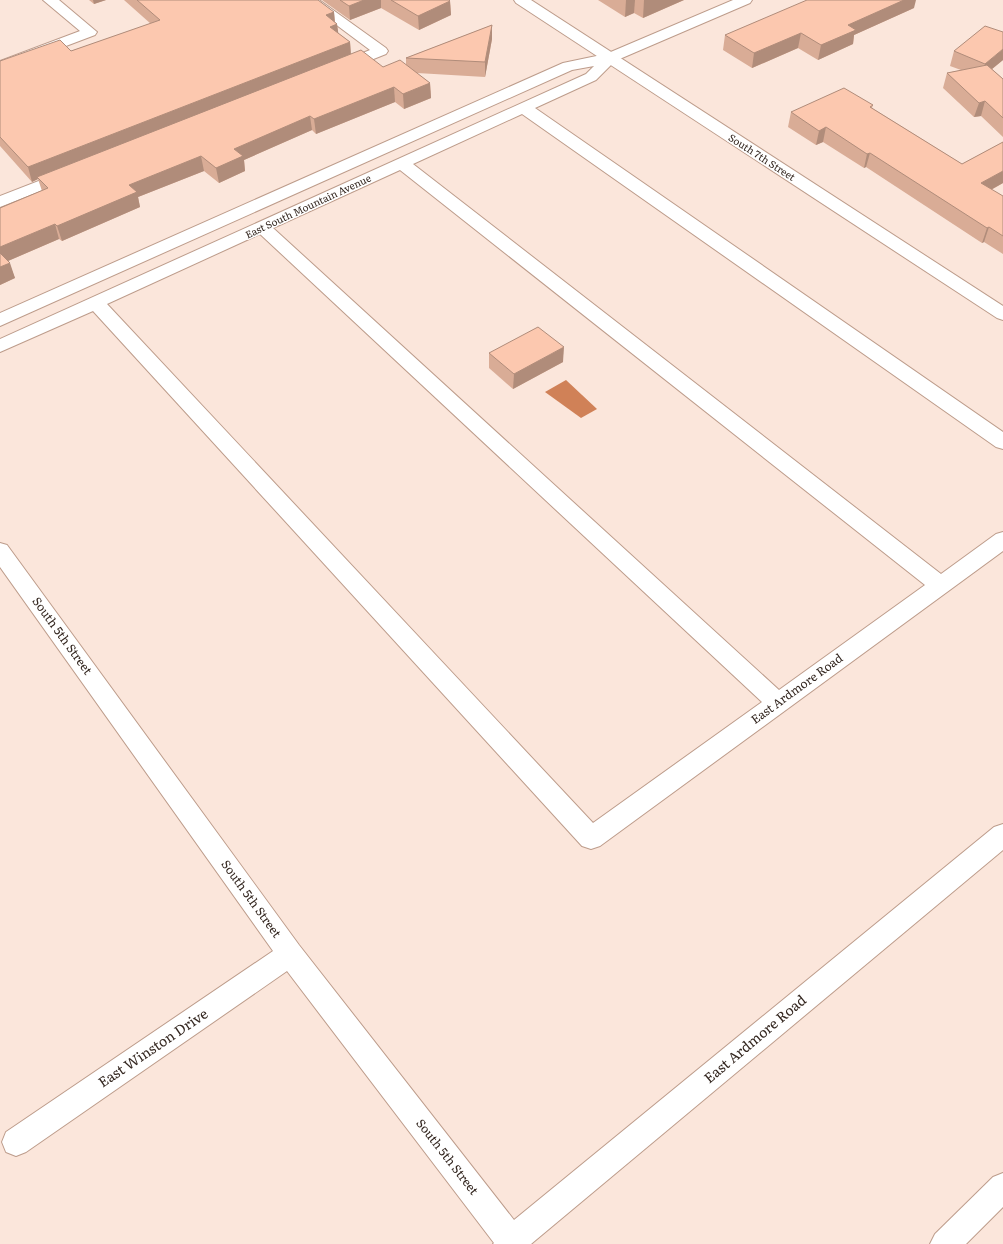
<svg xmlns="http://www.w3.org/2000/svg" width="1003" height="1244" font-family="Literata,serif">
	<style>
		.water { fill: #d08157 }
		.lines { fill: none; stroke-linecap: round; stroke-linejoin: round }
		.minor-casing { stroke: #bd9c8b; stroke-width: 2 }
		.major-casing { stroke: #bd9c8b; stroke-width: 2 }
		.minor { fill: #fff; fill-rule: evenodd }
		.major { fill: #fff; fill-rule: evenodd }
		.wall { fill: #d9ac96 }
		.shaded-wall { fill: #b08c7a }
		.building { fill: #fcc8af; stroke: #b08c7a }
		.labels { text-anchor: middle; stroke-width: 3; stroke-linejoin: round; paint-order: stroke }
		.far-street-label { font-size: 10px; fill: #342720; stroke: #fff }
		.street-label { font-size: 12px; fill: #342720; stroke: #fff }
		.near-street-label { font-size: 14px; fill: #342720; stroke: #fff }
	</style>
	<rect width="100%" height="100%" fill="#fbe6db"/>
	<path class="water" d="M566 380 597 409 581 418 545 392Z"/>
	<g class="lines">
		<defs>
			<g id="minor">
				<path d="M43 0H59L97 32 95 35 0 71V61L80 31Z"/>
				<path d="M303 0H319L386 48 388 51 386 54 341 72 336 70 333 67 336 64 370 50Z"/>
				<path d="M733 0H752L750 3 615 61 596 80 535 108 1003 432V449L996 447 522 114 413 164 941 574 996 534 1003 532V551L600 846 591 849 582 846 93 311 0 352V339L586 74 594 66 572 70 0 326V313L563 63 606 54ZM400 170 925 585 779 690 273 228ZM260 234 762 702 593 823 107 304Z"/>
				<path d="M67 170 73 172 75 175 73 178 0 207V196Z"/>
				<path d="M0 543 7 545 299 945 514 1220 994 827 1003 824V850L531 1244H493L494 1243 287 971 26 1152 16 1156 6 1152 2 1142 6 1132 273 951 0 567Z"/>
				<path d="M1003 1173V1207L966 1244H930L935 1234 993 1177Z"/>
			</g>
			<path id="major" d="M514 0H531L1003 306V320L997 318 516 3Z"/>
		</defs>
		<use href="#minor" class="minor-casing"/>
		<use href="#major" class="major-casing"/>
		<use href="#minor" class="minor"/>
		<use href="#major" class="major"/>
	</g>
	<g class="wall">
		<path d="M89 0H106L94 4Z"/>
		<path d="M124 0H318L334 12 335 22 337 24 338 33 350 42 351 55 383 67 406 65V58L492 25V39L485 77 417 73 430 83 431 98 404 109 395 102 316 134 312 130 244 160 245 171 219 183 204 171 138 197 140 207 62 241 59 239 8 261 15 278 0 285V208L42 191 38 179 32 182 0 146V61L71 51 151 24Z"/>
		<path d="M322 0H449L450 1 451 15 419 30 381 8 350 20Z"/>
		<path d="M598 0H684L643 18 634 13 625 17Z"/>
		<path d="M914 8 854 35 853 44 818 60 798 48 752 68 723 50 725 35Z"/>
		<path d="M954 51 1003 60 992 69 1003 79V137L981 116 974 117 943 88 947 73 961 70 950 66Z"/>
		<path d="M873 105 872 108 962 164 1003 142V183L991 190 1003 196V254L984 242 982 243 866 167 864 168 823 142 816 145 788 127 791 112Z"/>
		<path d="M489 353 563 362 513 389 489 368Z"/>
	</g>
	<g class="shaded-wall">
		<path d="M93 0H106L94 4Z"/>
		<path d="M364 0H381V8L350 20 349 6Z"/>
		<path d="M626 0H635L634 13 625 17Z"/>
		<path d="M644 0H684L643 18Z"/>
		<path d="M903 0H916L914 8 854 35 853 44 818 60 821 45 848 25Z"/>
		<path d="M450 1 451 15 419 30 418 16Z"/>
		<path d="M334 12 335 25 337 24 339 38 331 41 326 15Z"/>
		<path d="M492 25V39L485 77V62Z"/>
		<path d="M801 33 798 48 752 68 754 53Z"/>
		<path d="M350 42 351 56 37 177 38 179 32 182 28 167Z"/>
		<path d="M1003 49V60L981 78 985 64Z"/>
		<path d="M430 83 431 98 404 109 403 94Z"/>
		<path d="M394 87 395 102 316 134 314 119Z"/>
		<path d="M985 101 981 116 974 117 979 103Z"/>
		<path d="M310 116 312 130 244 160 245 171 219 183 216 168 234 149Z"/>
		<path d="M826 127 823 142 816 145 819 131Z"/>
		<path d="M870 153 866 167 864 168 867 154Z"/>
		<path d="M201 156 204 171 138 197 140 207 62 241 57 226 129 185Z"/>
		<path d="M1003 171V183L976 198 981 183Z"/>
		<path d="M55 224 59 239 1 264 0 259V247Z"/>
		<path d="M989 227 984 242 982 243 987 228Z"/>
		<path d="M10 263 15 278 0 285V267Z"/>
		<path d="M564 347 563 362 513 389 514 374Z"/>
	</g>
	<g class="building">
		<path d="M137 0H318L334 12 326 15 337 24 330 27 350 42 28 167 0 137V61L60 40 71 51 160 20Z"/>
		<path d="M340 0H364L349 6Z"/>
		<path d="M391 0H449L450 1 418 16Z"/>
		<path d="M807 0H904L848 25 856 30 821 45 801 33 754 53 725 35Z"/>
		<path d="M492 25 485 62 406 58Z"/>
		<path d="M985 26 1003 32V49L985 64 954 51Z"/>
		<path d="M361 50 383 67 400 60 430 83 403 94 394 87 314 119 310 116 234 149 243 156 216 168 201 156 129 185 137 192 57 226 55 224 0 247V208L48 188 37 177Z"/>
		<path d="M987 65 1003 79V118L985 101 979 103 947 73Z"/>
		<path d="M844 88 873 105 870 107 962 164 1003 142V171L981 183 1003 196V236L989 227 987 228 870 153 867 154 826 127 819 131 791 112Z"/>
		<path d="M0 253 10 263 0 267Z"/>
		<path d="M538 327 564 347 514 374 489 353Z"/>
	</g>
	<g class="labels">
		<g class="far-street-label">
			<text transform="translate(762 157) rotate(33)" y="4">South 7th Street</text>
			<text transform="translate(308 206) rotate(-25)" y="4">East South Mountain Avenue</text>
		</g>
		<g class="street-label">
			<text transform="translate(62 636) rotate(54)" y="4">South 5th Street</text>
			<text transform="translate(797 689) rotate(-36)" y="4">East Ardmore Road</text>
			<text transform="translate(251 899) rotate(54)" y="4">South 5th Street</text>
			<text transform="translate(447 1157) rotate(52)" y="4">South 5th Street</text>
		</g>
		<g class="near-street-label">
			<text transform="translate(755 1039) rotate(-40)" y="5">East Ardmore Road</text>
			<text transform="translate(153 1048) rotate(-34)" y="5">East Winston Drive</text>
		</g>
	</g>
</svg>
